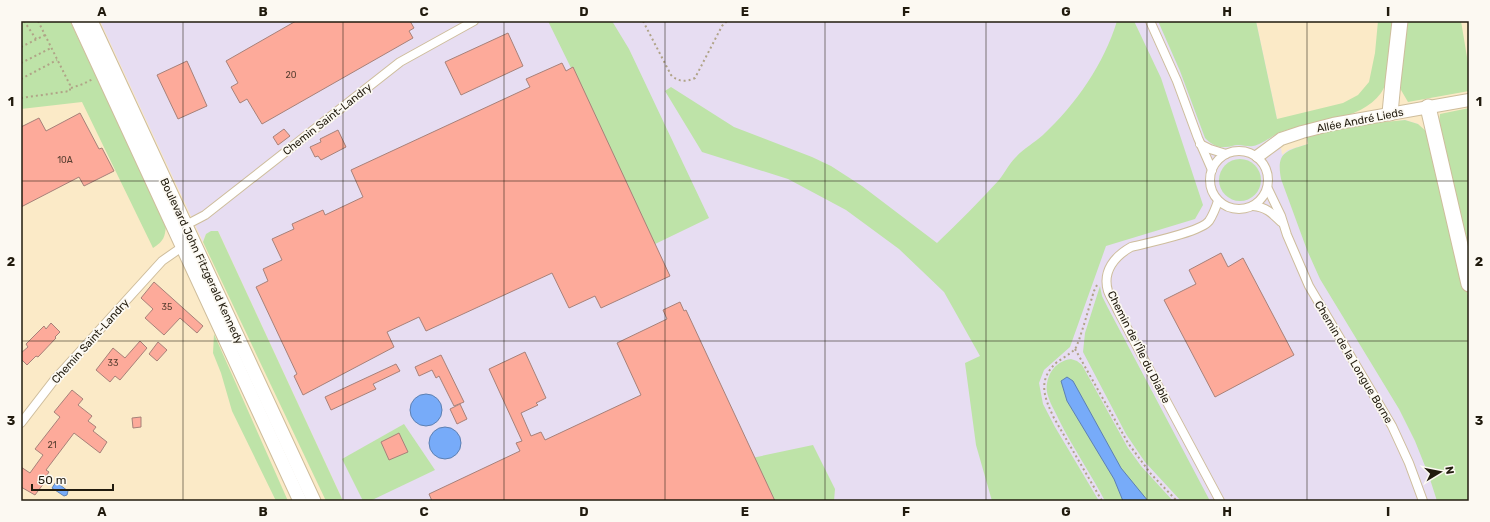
<svg xmlns="http://www.w3.org/2000/svg" width="1490" height="522" font-family="Rubik,sans-serif">
	<style>
		.industrial { fill: #e7ddf2 }
		.green { fill: #bee3a8 }
		.water { fill: #77abf9; stroke: #5d80b2 }
		.building { fill: #fdaa9a; stroke: #a78179 }
		.lines { fill: none; stroke-linecap: round; stroke-linejoin: round }
		.street-casing { stroke: #cebd9c; stroke-width: 10 }
		.secondary-casing { stroke: #cebd9c; stroke-width: 14 }
		.primary-casing { stroke: #cebd9c; stroke-width: 15 }
		.highway-casing { stroke: #cebd9c; stroke-width: 17 }
		.path { stroke: #b0a387; stroke-width: 2; stroke-dasharray: 2 3; stroke-linecap: butt }
		.street { stroke: #fff; stroke-width: 8 }
		.secondary { stroke: #fff; stroke-width: 12 }
		.primary { stroke: #fff; stroke-width: 13 }
		.highway { stroke: #fff; stroke-width: 15 }
		.grid { fill: none; stroke: #211b0e; stroke-width: 1; stroke-opacity: 0.55 }
		.labels { text-anchor: middle; stroke-width: 3.5; stroke-linejoin: round; paint-order: stroke }
		.number-label { font-size: 9px; fill: #583f31 }
		.street-label { font-size: 11px; fill: #211b0e; stroke: #fcf9f2 }
		.neatline { fill: none; stroke: #211b0e; stroke-width: 1.5 }
		.grid-label { font-size: 13px; text-anchor: middle; font-weight: bold; fill: #211b0e }
	</style>
	<rect width="100%" height="100%" fill="#fbeac7"/>
	<path class="industrial" d="M100 21H1256L1277 119 1282 155 1288 150 1308 144 1307 137 1405 120 1418 124 1469 501H343L218 231 206 234 203 242Z"/>
	<g class="green">
		<path d="M21 21H70L166 225C165 237 164 241 153 248L82 102 21 109Z"/>
		<path d="M548 21H612L629 49 709 218 653 245 572 70Z"/>
		<path d="M1117 21H1134L1161 78 1203 205 1195 219 1106 246 1070 347 1044 370 1039 383 1043 404 1055 427 1099 501H992L976 445 965 363 980 356 944 292 899 249 846 210 788 179 702 152 665 91 671 87 734 127 812 157 831 166 862 186 937 243C958 223 979 202 999 180 1005 173 1008 165 1015 158 1023 149 1034 143 1043 135 1076 104 1104 64 1117 21Z"/>
		<path d="M1158 21H1256L1277 119 1343 103 1358 95 1369 82 1375 53 1378 21H1394C1392 42 1393 76 1381 93 1360 122 1312 120 1281 132 1271 136 1263 144 1253 146 1249 147 1243 145 1238 145 1234 145 1230 147 1226 147 1217 148 1211 144 1205 138L1180 71Z"/>
		<path d="M1404 21H1461L1469 69V91L1408 102 1401 90 1398 79Z"/>
		<path d="M1469 108V265L1439 122 1440 114Z"/>
		<path d="M1405 120 1418 124 1427 132 1458 264 1469 299V501H1437L1429 476 1415 441 1399 409 1320 279 1307 250 1281 179C1276 152 1286 151 1308 144L1307 137C1338 127 1372 123 1405 120Z"/>
		<circle cx="1240" cy="180" r="21"/>
		<path d="M211 231H218L343 501H326L203 242 206 234Z"/>
		<path d="M1100 286 1102 296 1108 308 1210 501H1181L1145 462 1126 434 1083 352 1085 333Z"/>
		<path d="M214 334 288 501H276L232 411 221 373 213 353Z"/>
		<path d="M1071 359 1077 361 1082 365 1128 448 1141 466 1173 501H1105C1091 474 1073 448 1059 420 1055 411 1049 402 1047 392 1045 376 1055 361 1071 359Z"/>
		<path d="M404 424 435 470 370 501H363L342 459Z"/>
		<path d="M813 445 835 489 834 501H772L752 458Z"/>
	</g>
	<g class="water">
		<path d="M1067 377 1073 381 1121 468 1148 501H1123L1114 479 1067 401 1061 381Z"/>
		<circle cx="426" cy="410" r="16"/>
		<circle cx="445" cy="443" r="16"/>
		<path d="M56 482 68 491 67 495 64 496 52 488Z"/>
	</g>
	<g class="building">
		<path d="M296 21H410L414 28 409 31 413 38 262 124 247 99 240 103 231 87 238 83 226 61Z"/>
		<path d="M508 33 523 66 461 95 445 62Z"/>
		<path d="M187 61 207 106 178 119 157 75Z"/>
		<path d="M562 63 566 71 573 67 670 276 601 308 595 296 569 308 552 273 426 331 419 317 387 332 394 347 303 395 294 376 297 374 256 287 268 281 263 269 282 260 272 239 294 229 292 224 323 210 325 215 363 197 351 170 530 87 526 79Z"/>
		<path d="M80 113 99 149 102 148 114 171 84 186 79 177 21 207V127L39 118 46 131Z"/>
		<path d="M284 129 290 136 278 145 273 137Z"/>
		<path d="M338 130 346 147 321 160 318 156 315 157 310 147 321 142 320 139Z"/>
		<path d="M1221 253 1228 267 1243 258 1294 355 1215 397 1164 300 1196 284 1189 270Z"/>
		<path d="M154 282 203 326 197 333 180 318 164 335 145 318 153 309 141 298Z"/>
		<path d="M680 302 684 311 686 310 775 501H432L429 494 520 451 516 443 522 441 489 369 525 352 546 398 536 403 538 405 521 413 531 436 541 432 545 440 641 395 617 343 667 319 663 310Z"/>
		<path d="M51 323 60 332 55 337 56 338 38 357 36 356 27 365 21 359V353L28 347 26 344 44 326 46 329Z"/>
		<path d="M140 341 147 348 120 380 115 376 110 382 96 370 113 348 125 358Z"/>
		<path d="M158 342 167 350 157 361 149 354Z"/>
		<path d="M441 355 464 402 454 406 439 376 436 378 432 370 419 376 415 367Z"/>
		<path d="M396 364 400 371 373 384 376 389 331 410 325 397Z"/>
		<path d="M72 390 83 399 78 405 92 416 88 421 96 427 93 431 107 442 100 453 74 433 46 470 49 472 42 482 44 483 35 495 21 487V467L30 473 43 455 35 449 60 417 54 412Z"/>
		<path d="M460 404 467 419 457 424 450 409Z"/>
		<path d="M141 417V427L133 428 132 418Z"/>
		<path d="M399 433 408 452 389 460 381 442Z"/>
	</g>
	<g class="lines">
		<defs>
			<g id="street">
				<path d="M1150 21 1177 81 1198 138 1212 170"/>
				<path d="M1200 144 1210 149 1226 154"/>
				<circle cx="1239" cy="180" r="29"/>
				<path d="M1268 189 1281 216 1287 235 1309 286 1392 426 1409 463 1423 501"/>
				<path d="M1218 201C1216 207 1213 215 1209 221 1201 232 1147 243 1131 247 1115 256 1102 271 1108 291 1110 297 1115 304 1118 311L1220 501"/>
				<path d="M1253 206C1266 207 1272 213 1281 222"/>
				<path d="M186 225 205 215 400 62 474 21"/>
				<path d="M21 423 55 379 162 261 182 247"/>
			</g>
			<path id="secondary" d="M1258 156 1281 139 1302 132 1333 124 1469 100"/>
			<g id="primary">
				<path d="M78 21 300 501"/>
				<path d="M91 21 314 501"/>
			</g>
			<g id="highway">
				<path d="M1428 107 1469 284"/>
				<path d="M1390 113 1393 82 1400 21"/>
			</g>
		</defs>
		<use href="#street" class="street-casing"/>
		<use href="#secondary" class="secondary-casing"/>
		<use href="#primary" class="primary-casing"/>
		<use href="#highway" class="highway-casing"/>
		<g class="path">
			<path d="M24 21 36 39"/>
			<path d="M643 21 671 75C678 82 686 82 695 78L722 26 727 21"/>
			<path d="M21 47 45 35"/>
			<path d="M21 63 51 48"/>
			<path d="M21 79 57 60"/>
			<path d="M71 88 83 84 93 79"/>
			<path d="M21 98 70 91V85L38 21"/>
			<path d="M1097 285 1094 291C1091 300 1079 344 1075 349 1070 354 1063 358 1057 362 1037 380 1044 397 1054 418L1102 501"/>
			<path d="M1075 349 1128 443 1151 474 1177 501"/>
		</g>
		<use href="#street" class="street"/>
		<use href="#secondary" class="secondary"/>
		<use href="#primary" class="primary"/>
		<use href="#highway" class="highway"/>
	</g>
	<path class="grid" d="M183 21V501M343 21V501M504 21V501M665 21V501M825 21V501M986 21V501M1147 21V501M1307 21V501M21 181H1469M21 341H1469"/>
	<g class="labels">
		<g class="number-label">
			<text x="291" y="78">20</text>
			<text x="65" y="163">10A</text>
			<text x="167" y="310">35</text>
			<text x="113" y="366">33</text>
			<text x="52" y="448">21</text>
		</g>
		<g class="street-label">
			<text transform="translate(327 119) rotate(-38)" y="4">Chemin Saint-Landry</text>
			<text transform="translate(1360 120) rotate(-11)" y="4">Allée André Lieds</text>
			<text transform="translate(202 261) rotate(65)" y="4">Boulevard John Fitzgerald Kennedy</text>
			<text transform="translate(90 341) rotate(-48)" y="4">Chemin Saint-Landry</text>
			<text transform="translate(1139 347) rotate(63)" y="4">Chemin de l'Île du Diable</text>
			<text transform="translate(1354 362) rotate(59)" y="4">Chemin de la Longue Borne</text>
		</g>
	</g>
	<rect width="1490" height="522" fill="none" stroke="#fcf9f2" stroke-width="44"/>
	<g transform="translate(1440 472) rotate(80)" stroke="#fcf9f2" stroke-width="3" paint-order="stroke">
	<path d="M0-3L7 15L0 10L-7 15Z" fill="#211b0e"/>
	<text y="-6" font-size="11" font-weight="bold" text-anchor="middle" fill="#211b0e">N</text>
	</g>
	<path d="M32 484v6h81v-6" fill="none" stroke="#211b0e" stroke-width="2"/>
	<text x="38" y="484" font-size="12" fill="#211b0e" stroke="#fcf9f2" stroke-width="3" paint-order="stroke">50 m</text>
	<rect x="22" y="22" width="1446" height="478" class="neatline"/>
	<g class="grid-label">
		<text x="102" y="16">A</text>
		<text x="263" y="16">B</text>
		<text x="424" y="16">C</text>
		<text x="584" y="16">D</text>
		<text x="745" y="16">E</text>
		<text x="906" y="16">F</text>
		<text x="1066" y="16">G</text>
		<text x="1227" y="16">H</text>
		<text x="1388" y="16">I</text>
		<text x="11" y="106">1</text>
		<text x="1479" y="106">1</text>
		<text x="11" y="266">2</text>
		<text x="1479" y="266">2</text>
		<text x="11" y="425">3</text>
		<text x="1479" y="425">3</text>
		<text x="102" y="516">A</text>
		<text x="263" y="516">B</text>
		<text x="424" y="516">C</text>
		<text x="584" y="516">D</text>
		<text x="745" y="516">E</text>
		<text x="906" y="516">F</text>
		<text x="1066" y="516">G</text>
		<text x="1227" y="516">H</text>
		<text x="1388" y="516">I</text>
	</g>
</svg>
